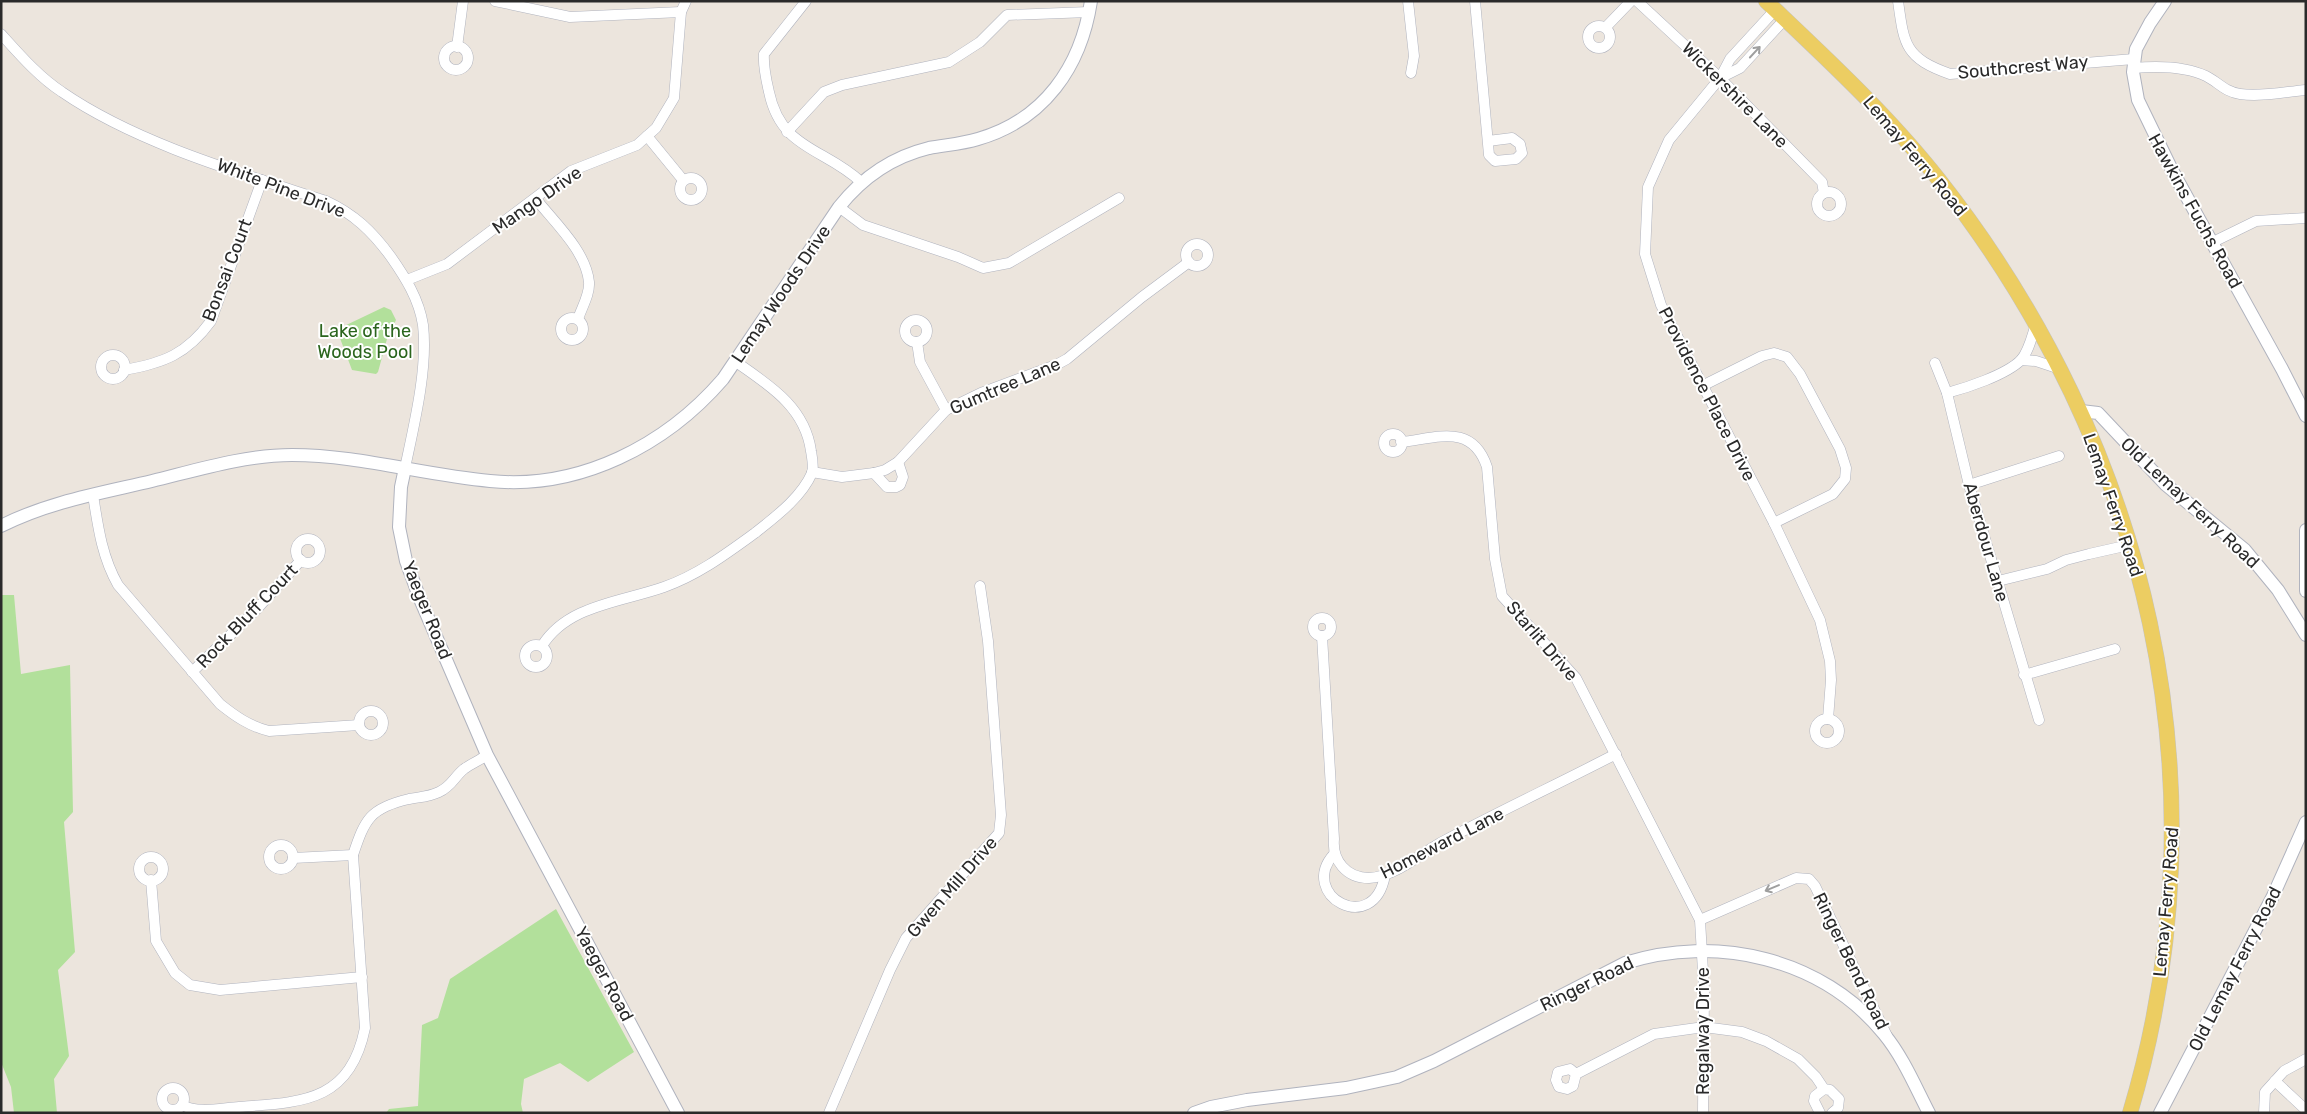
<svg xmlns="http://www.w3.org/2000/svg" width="2307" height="1114" font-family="Rubik,sans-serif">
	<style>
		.green { fill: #b2e09b }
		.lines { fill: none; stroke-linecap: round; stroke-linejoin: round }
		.minor-casing { stroke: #b0b3be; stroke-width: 11 }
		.tertiary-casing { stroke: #b0b3be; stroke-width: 14 }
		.primary-casing { stroke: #c3c3c3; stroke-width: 16 }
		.minor { stroke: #fff; stroke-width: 10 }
		.tertiary { stroke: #fff; stroke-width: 12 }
		.primary { stroke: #eccd62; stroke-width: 15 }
		.oneway { stroke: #9f9f9f }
		.labels { text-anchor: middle; stroke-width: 4; stroke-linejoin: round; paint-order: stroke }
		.street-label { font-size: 18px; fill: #2a2a2a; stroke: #fff }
		.park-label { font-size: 18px; fill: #2b651d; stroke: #fff }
	</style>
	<rect width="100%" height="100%" fill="#ece5dd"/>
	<g class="green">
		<path d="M384 307 391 310 396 320 387 339 378 372 376 374 352 370 338 333 341 331 340 328Z"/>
		<path d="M1 595H14L21 674 70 665 73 812 64 822 75 952 58 970 69 1056 54 1079 57 1113H14L11 1087 1 1062Z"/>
		<path d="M556 909 634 1052 588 1082 560 1063 524 1079 521 1104 523 1113H386L389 1109 418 1106 422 1025 438 1018 450 979Z"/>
	</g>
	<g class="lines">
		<defs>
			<g id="minor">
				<path d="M495 1 570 17 681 12"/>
				<path d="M806 1 764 54C763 67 766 79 769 92 781 150 825 148 861 182"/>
				<path d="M1408 1 1414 56 1411 73"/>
				<path d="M1475 1 1489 155 1495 161 1516 159 1522 153 1520 144 1512 138 1488 141"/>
				<path d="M1637 1 1720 78 1822 182 1824 193"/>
				<path d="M1898 1C1904 45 1905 58 1950 74L2134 59"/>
				<path d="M1775 10 1730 59 1720 78 1669 140 1648 187 1645 254 1661 305 1774 523 1820 620 1830 661 1831 680 1828 719"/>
				<circle cx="1599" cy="37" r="11"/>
				<path d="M1606 27 1631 1"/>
				<path d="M1 34C20 55 39 77 62 92 136 143 240 173 326 201 354 214 372 231 391 257 405 277 419 299 423 325 428 369 414 425 405 468"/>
				<circle cx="456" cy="58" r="12"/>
				<path d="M457 47 463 1"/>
				<path d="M2133 68C2155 66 2185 66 2206 76 2218 82 2225 92 2240 94 2261 97 2284 92 2306 90"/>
				<path d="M1720 78 1740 68 1785 19"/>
				<path d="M787 132 824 92 842 85 949 62 980 42 1007 15 1089 12"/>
				<path d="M647 136 683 180"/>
				<circle cx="691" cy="189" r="11"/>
				<circle cx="1829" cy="204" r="12"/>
				<path d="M536 199C554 222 586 251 589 282 590 294 582 307 578 319"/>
				<path d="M839 207 863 225 958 257 983 268 1009 263 1119 198"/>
				<path d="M2211 243 2256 221 2306 218"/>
				<circle cx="1197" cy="255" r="11"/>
				<path d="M407 280 447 264 571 171 637 145 656 128 674 98 681 12 686 1"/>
				<circle cx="572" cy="329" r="11"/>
				<circle cx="916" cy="331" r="11"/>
				<path d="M917 342 920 362 946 410"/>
				<circle cx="113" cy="367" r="12"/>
				<path d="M2021 360 2036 361 2060 369"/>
				<path d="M1935 363 1947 393 1969 485 2039 720"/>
				<path d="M124 370C164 363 187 354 211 321L262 180"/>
				<path d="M1702 386 1762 356 1774 353 1787 357 1800 374 1840 449 1846 468 1845 479 1833 494 1774 523"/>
				<path d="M1947 393C1966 388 2006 375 2021 360 2029 351 2032 336 2036 324"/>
				<circle cx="1393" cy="443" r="9"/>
				<path d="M1401 442C1438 438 1472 423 1487 467L1495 559 1502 596 1576 678 1700 920 1704 989 1703 1113"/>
				<path d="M812 472 842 477 874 473 885 470 898 462 946 410 981 393 1056 365 1067 359 1142 297 1189 262"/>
				<path d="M874 473 887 487H896L900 485 903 477 898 462"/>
				<path d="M1969 485 2059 456"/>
				<path d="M93 495C98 527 102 557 118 585L220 704C235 716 249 726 269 731L359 725"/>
				<circle cx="308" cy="551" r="12"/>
				<path d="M1998 581 2047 569 2066 560 2089 554 2129 545"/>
				<circle cx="1322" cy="627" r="9"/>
				<path d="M1322 636 1334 839C1332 860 1346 878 1369 878 1394 877 1419 855 1440 843 1498 812 1558 784 1616 754"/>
				<circle cx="536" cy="656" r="11"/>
				<path d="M542 646C567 605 622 602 664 587 698 575 726 554 755 533 775 517 801 498 812 473 814 467 812 457 811 451 805 407 769 385 736 362"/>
				<path d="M192 672 257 609 301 560"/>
				<path d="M2024 675 2115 649"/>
				<circle cx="371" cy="723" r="12"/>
				<circle cx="1827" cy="731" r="12"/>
				<circle cx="281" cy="857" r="12"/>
				<path d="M1334 854C1297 895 1374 938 1385 875"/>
				<circle cx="151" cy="869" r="12"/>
				<path d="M293 858 353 855"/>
				<path d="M151 880 156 941 175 973 190 985 220 990 362 977"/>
				<path d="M1700 920 1796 878 1809 879 1815 886 1887 1036"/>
				<path d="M1576 1074 1573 1086 1567 1089 1559 1087 1556 1080 1558 1072 1570 1069 1576 1074 1654 1034 1704 1027 1742 1032 1766 1041 1798 1059 1816 1077 1824 1089 1830 1090 1839 1099 1838 1108 1832 1113"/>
				<path d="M2275 1081 2306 1110"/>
				<circle cx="173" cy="1099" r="11"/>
				<path d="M182 1105C198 1114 222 1108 239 1107 303 1102 350 1102 365 1028L353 855C365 819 370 808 409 799 419 797 429 797 439 792 452 786 454 777 464 769 471 764 480 760 487 755"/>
				<path d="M829 1113 890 970 906 938 999 833 1001 815 988 641 980 586"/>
				<path d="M1820 1113 1814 1101 1815 1096 1824 1089"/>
				<path d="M2264 1113 2265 1092 2284 1071 2306 1059"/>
			</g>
			<g id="tertiary">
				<path d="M2165 1 2150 23 2136 49 2133 72 2138 100 2173 172 2282 369 2306 416"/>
				<path d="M2081 411 2098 413 2165 484 2245 550 2278 590 2306 635"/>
				<path d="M405 468 401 487 399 527 406 561 420 599 487 755 678 1113"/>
				<path d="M1 526C48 502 101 493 152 481 197 470 245 455 292 455 358 455 423 475 490 481 580 490 666 445 723 379L839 207C862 178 892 157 929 148 945 145 962 144 978 139 1044 120 1081 67 1091 1"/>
				<path d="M2306 530V591"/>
				<path d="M1194 1113 1211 1107 1247 1100 1346 1088 1397 1077 1434 1061 1625 963C1716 934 1822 958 1884 1034 1903 1057 1915 1086 1929 1113"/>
				<path d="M2160 1113 2273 896 2306 822"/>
			</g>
			<path id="primary" d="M1766 1C1826 58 1888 115 1939 180 2149 447 2228 785 2130 1113"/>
		</defs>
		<use href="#minor" class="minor-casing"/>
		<use href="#tertiary" class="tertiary-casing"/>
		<use href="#primary" class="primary-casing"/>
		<use href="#minor" class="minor"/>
		<use href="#tertiary" class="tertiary"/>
		<use href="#primary" class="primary"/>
	</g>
	<defs><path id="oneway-shaft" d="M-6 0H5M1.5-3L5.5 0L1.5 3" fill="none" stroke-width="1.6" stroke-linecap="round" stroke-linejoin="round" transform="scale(1.25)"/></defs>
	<g class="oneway">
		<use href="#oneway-shaft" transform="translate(1755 52) rotate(-47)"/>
		<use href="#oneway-shaft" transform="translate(1772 888) rotate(157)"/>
	</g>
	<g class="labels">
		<g class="street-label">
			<text transform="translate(2023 67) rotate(-5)" y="6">Southcrest Way</text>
			<text transform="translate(1735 95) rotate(45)" y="6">Wickershire Lane</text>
			<text transform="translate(1915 156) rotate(50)" y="6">Lemay Ferry Road</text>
			<text transform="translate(281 188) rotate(21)" y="6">White Pine Drive</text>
			<text transform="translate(537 200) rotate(-35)" y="6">Mango Drive</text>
			<text transform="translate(2195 211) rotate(61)" y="6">Hawkins Fuchs Road</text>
			<text transform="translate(227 270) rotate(-69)" y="6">Bonsai Court</text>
			<text transform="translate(781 294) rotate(-56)" y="6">Lemay Woods Drive</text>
			<text transform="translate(1005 386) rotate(-23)" y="6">Gumtree Lane</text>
			<text transform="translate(1707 394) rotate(63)" y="6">Providence Place Drive</text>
			<text transform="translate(2190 503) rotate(43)" y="6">Old Lemay Ferry Road</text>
			<text transform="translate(2113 505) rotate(71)" y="6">Lemay Ferry Road</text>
			<text transform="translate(1986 542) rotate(74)" y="6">Aberdour Lane</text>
			<text transform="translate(427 610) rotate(68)" y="6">Yaeger Road</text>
			<text transform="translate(247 616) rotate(-46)" y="6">Rock Bluff Court</text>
			<text transform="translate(1542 641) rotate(49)" y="6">Starlit Drive</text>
			<text transform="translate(1442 843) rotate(-27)" y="6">Homeward Lane</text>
			<text transform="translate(952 887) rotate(-49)" y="6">Gwen Mill Drive</text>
			<text transform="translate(2166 902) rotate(-85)" y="6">Lemay Ferry Road</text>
			<text transform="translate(1851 961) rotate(64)" y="6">Ringer Bend Road</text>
			<text transform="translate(2235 969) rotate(-63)" y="6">Old Lemay Ferry Road</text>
			<text transform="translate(604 974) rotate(62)" y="6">Yaeger Road</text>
			<text transform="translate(1587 984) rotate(-26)" y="6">Ringer Road</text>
			<text transform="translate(1703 1031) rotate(-90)" y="6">Regalway Drive</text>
		</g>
		<g class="park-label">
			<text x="365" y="337">Lake of the<tspan x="365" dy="21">Woods Pool</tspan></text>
		</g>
	</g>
	<rect width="2307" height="1114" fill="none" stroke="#2a2a2a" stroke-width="5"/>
</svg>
